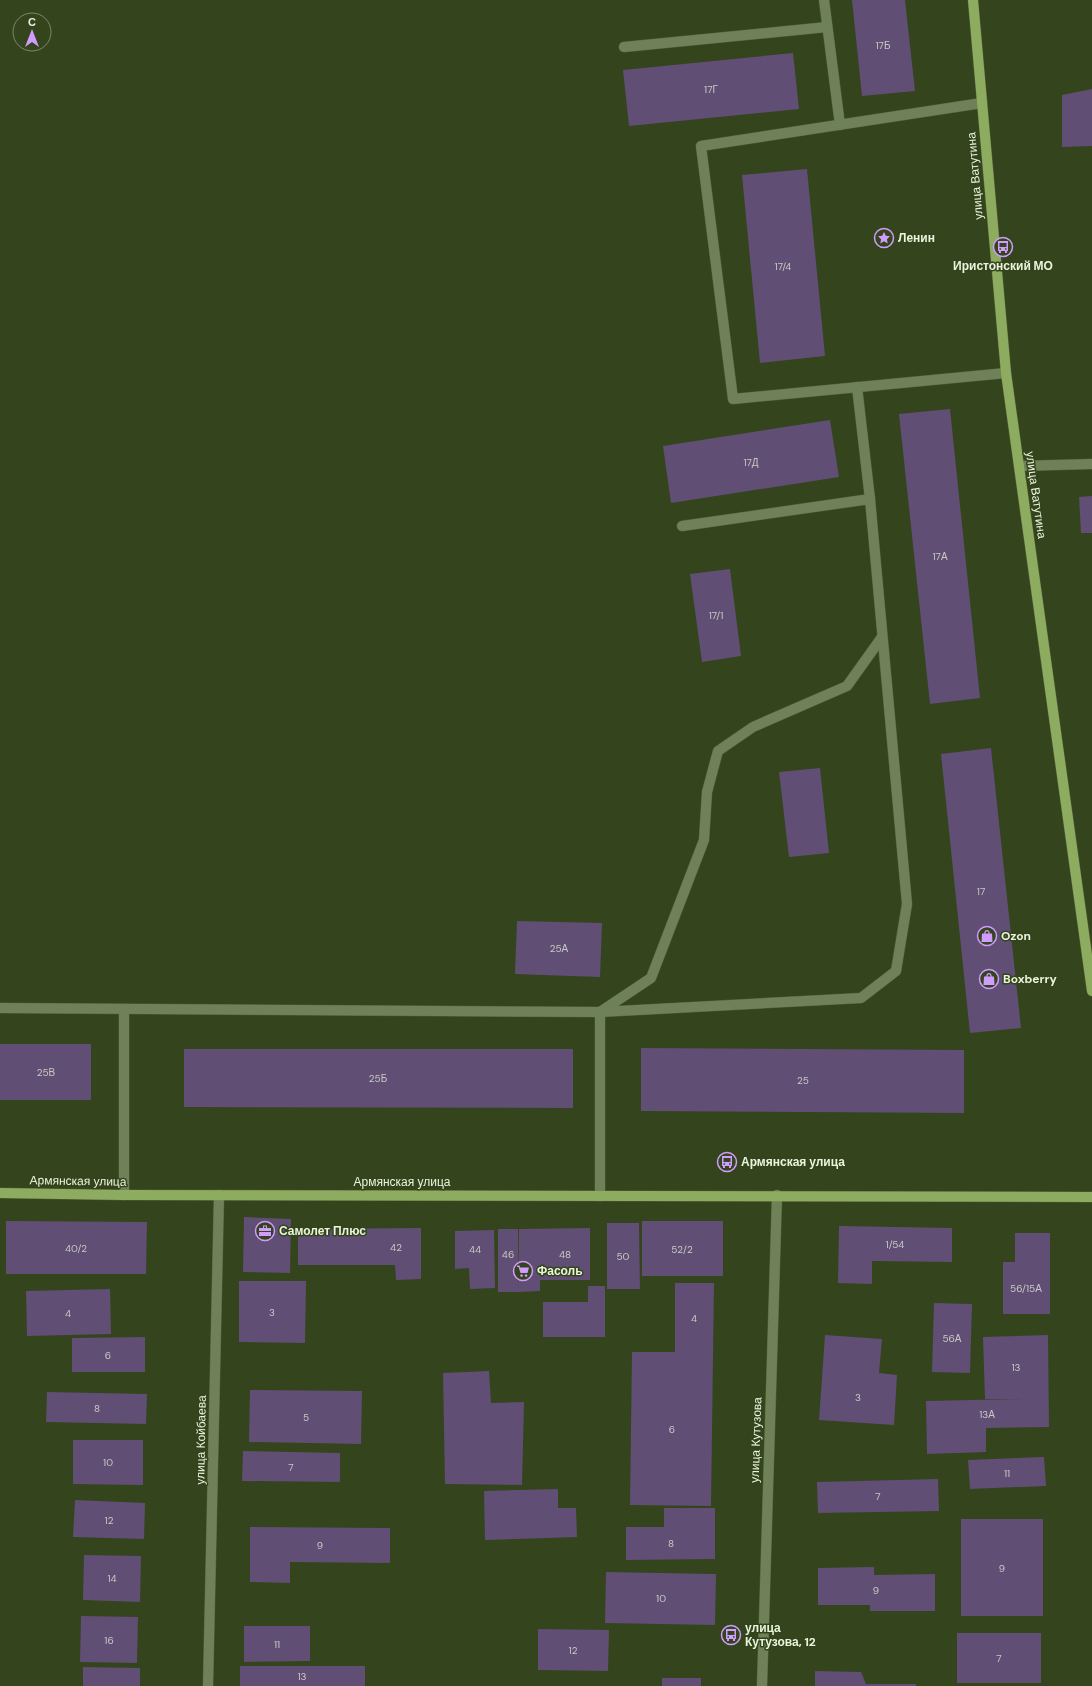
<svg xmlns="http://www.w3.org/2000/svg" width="1092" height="1686" font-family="'DM Sans',sans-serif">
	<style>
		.building { fill: #614e74 }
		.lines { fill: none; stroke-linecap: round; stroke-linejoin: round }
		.minor-casing { stroke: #515f3b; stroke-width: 11 }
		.major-casing { stroke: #515f3b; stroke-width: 11 }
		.minor { stroke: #6f8157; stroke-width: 10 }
		.major { stroke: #8dac60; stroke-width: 10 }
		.labels { text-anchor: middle; stroke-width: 3; stroke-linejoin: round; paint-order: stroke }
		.number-label { font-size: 10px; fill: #c7cac3 }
		.street-label { font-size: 12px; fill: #e9f4dd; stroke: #34441c }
		.poi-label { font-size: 12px; font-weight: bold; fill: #e9f4dd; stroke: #34441c; text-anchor: start }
	</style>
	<rect width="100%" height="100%" fill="#34441c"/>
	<g class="building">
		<path d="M852 0H905L915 91 862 96Z"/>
		<path d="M793 53 799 109 629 126 623 70Z"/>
		<path d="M1092 89V146L1062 147V95Z"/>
		<path d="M807 169 825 356 760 363 742 175Z"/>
		<path d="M950 409 980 698 930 704 899 414Z"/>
		<path d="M830 420 839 477 671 503 663 446Z"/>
		<path d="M1092 496V533H1081L1079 497Z"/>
		<path d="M730 569 741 656 702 662 690 574Z"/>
		<path d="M991 748 1021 1028 970 1033 941 754Z"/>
		<path d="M820 768 829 853 789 857 779 772Z"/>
		<path d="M517 921 602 923 600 977 515 974Z"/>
		<rect x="0" y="1044" width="91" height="56"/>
		<path d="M641 1048 964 1050V1113L641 1111Z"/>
		<path d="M184 1049H573V1108L184 1107Z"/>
		<path d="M244 1217 291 1219 290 1273 243 1272Z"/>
		<path d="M6 1221 147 1222 146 1274H6Z"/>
		<rect x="642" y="1221" width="81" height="55"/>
		<path d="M607 1223H639L640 1289H607Z"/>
		<path d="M839 1226 952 1228V1262L872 1261V1284L838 1283Z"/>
		<path d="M421 1228V1279L396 1280 395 1265H298V1229Z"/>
		<path d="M590 1228V1280H540V1291L519 1292V1229Z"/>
		<path d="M498 1229H518L519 1292H498Z"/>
		<path d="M494 1230 495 1288 470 1289 469 1268 455 1269V1231Z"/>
		<path d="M1015 1233H1050V1314H1003V1262H1015Z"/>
		<path d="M239 1281H306L305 1343 239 1342Z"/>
		<path d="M675 1283H714L711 1506 630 1505 632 1352H675Z"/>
		<path d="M588 1286H605V1337H543V1302H588Z"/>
		<path d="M110 1289 111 1334 27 1336 26 1291Z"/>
		<path d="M934 1303 972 1304 970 1373 932 1372Z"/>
		<path d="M825 1335 882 1339 879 1373 897 1375 894 1425 819 1420Z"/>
		<path d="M1048 1335 1049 1427 986 1428V1452L927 1454 926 1401 1022 1399H985L983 1337Z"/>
		<path d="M145 1337V1372H72V1338Z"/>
		<path d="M489 1371 491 1403 524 1402 522 1485 445 1484 443 1373Z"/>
		<path d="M250 1390 362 1391 361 1444 249 1442Z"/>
		<path d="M47 1392 147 1394 146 1424 46 1422Z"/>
		<path d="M73 1440H143V1485L73 1484Z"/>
		<path d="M243 1451 340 1453V1482L242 1481Z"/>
		<path d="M1044 1457 1046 1486 970 1489 968 1460Z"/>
		<path d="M938 1479 939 1511 818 1513 817 1482Z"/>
		<path d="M558 1489V1508H576L577 1537 485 1540 484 1491Z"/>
		<path d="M75 1500 145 1503 144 1539 73 1537Z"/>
		<path d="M664 1508H715V1559L626 1560V1527H664Z"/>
		<rect x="961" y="1519" width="82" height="97"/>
		<path d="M250 1527 390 1528V1563L290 1562V1583L250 1582Z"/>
		<path d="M84 1555 141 1556 140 1602 83 1600Z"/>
		<path d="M874 1567V1575L935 1574V1611H870V1605H818V1568Z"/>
		<path d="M606 1572 716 1574 715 1625 605 1623Z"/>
		<path d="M81 1616 138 1617 137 1663 80 1662Z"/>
		<path d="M244 1626H310V1661L244 1662Z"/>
		<path d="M538 1629 609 1630 608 1671 538 1670Z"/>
		<rect x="957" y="1633" width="84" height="50"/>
		<rect x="240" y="1666" width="125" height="20"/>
		<path d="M83 1667 140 1668V1686H83Z"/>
		<path d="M815 1671 861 1672 866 1684H916V1686H815Z"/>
		<rect x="662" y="1678" width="39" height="8"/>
	</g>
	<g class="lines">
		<defs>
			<g id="minor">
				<path d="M824 0 840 125"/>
				<path d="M624 47 827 27"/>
				<path d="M982 103 701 146 733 399 1006 373"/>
				<path d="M1019 466 1092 464"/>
				<path d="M682 526 870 499"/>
				<path d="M0 1008 600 1012 651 978 704 840 707 792 718 751 753 727 847 686 882 637"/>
				<path d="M124 1195V1009"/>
				<path d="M600 1196V1012L861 998 896 971 907 904 870 499 857 387"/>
				<path d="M208 1686 219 1195"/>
				<path d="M762 1686 777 1195"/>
			</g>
			<g id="major">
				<path d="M973 0 1006 373 1092 991"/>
				<path d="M0 1193 124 1195 1092 1197"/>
			</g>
		</defs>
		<use href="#minor" class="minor-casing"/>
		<use href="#major" class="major-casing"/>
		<use href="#minor" class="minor"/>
		<use href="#major" class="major"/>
	</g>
	<defs>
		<symbol id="sight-ring" viewBox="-11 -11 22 22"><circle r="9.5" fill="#34441c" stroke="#d09dfe" stroke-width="1.5"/><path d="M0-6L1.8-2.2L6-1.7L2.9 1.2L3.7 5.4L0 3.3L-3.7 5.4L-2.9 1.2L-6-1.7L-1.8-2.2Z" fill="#d09dfe"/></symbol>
		<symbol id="bus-ring" viewBox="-11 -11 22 22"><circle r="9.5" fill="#34441c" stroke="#d09dfe" stroke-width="1.5"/><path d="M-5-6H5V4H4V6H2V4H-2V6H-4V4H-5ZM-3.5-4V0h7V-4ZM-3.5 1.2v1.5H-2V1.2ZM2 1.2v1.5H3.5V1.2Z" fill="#d09dfe"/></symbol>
		<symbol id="shop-ring" viewBox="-11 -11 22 22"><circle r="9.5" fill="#34441c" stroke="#d09dfe" stroke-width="1.5"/><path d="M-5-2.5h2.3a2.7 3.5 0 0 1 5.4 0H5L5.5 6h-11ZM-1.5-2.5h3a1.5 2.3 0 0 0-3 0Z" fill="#d09dfe"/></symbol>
		<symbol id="office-ring" viewBox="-11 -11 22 22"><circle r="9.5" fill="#34441c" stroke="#d09dfe" stroke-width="1.5"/><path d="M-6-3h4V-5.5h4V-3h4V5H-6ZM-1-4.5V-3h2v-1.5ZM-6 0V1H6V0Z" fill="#d09dfe"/></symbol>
		<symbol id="supermarket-ring" viewBox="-11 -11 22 22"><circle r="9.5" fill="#34441c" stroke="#d09dfe" stroke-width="1.5"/><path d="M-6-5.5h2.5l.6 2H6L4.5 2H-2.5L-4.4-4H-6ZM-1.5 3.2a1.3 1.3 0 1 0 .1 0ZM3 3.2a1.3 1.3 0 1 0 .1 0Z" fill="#d09dfe"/></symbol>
	</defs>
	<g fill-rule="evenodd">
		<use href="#sight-ring" x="873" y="227" width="22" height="22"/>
		<use href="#bus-ring" x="992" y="236" width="22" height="22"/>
		<use href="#shop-ring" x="976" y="925" width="22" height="22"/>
		<use href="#shop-ring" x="978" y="968" width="22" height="22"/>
		<use href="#bus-ring" x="716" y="1151" width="22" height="22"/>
		<use href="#office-ring" x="254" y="1220" width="22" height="22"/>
		<use href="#supermarket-ring" x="512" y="1260" width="22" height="22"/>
		<use href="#bus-ring" x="720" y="1624" width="22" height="22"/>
	</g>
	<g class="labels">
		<g class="number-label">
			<text x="883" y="49">17Б</text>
			<text x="711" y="93">17Г</text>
			<text x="783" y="270">17/4</text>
			<text x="751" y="466">17Д</text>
			<text x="940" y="560">17А</text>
			<text x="716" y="619">17/1</text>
			<text x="981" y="895">17</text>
			<text x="559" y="952">25А</text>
			<text x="46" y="1076">25В</text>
			<text x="378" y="1082">25Б</text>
			<text x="803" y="1084">25</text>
			<text x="895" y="1248">1/54</text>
			<text x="396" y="1251">42</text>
			<text x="76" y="1252">40/2</text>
			<text x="475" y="1253">44</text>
			<text x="682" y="1253">52/2</text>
			<text x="508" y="1258">46</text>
			<text x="565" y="1258">48</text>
			<text x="623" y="1260">50</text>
			<text x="1026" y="1292">56/15А</text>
			<text x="272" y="1316">3</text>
			<text x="68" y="1317">4</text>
			<text x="694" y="1322">4</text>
			<text x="952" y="1342">56А</text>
			<text x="108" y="1359">6</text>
			<text x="1016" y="1371">13</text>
			<text x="858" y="1401">3</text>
			<text x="97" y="1412">8</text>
			<text x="987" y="1418">13А</text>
			<text x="306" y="1421">5</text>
			<text x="672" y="1433">6</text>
			<text x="108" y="1466">10</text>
			<text x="291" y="1471">7</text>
			<text x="1007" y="1477">11</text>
			<text x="878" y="1500">7</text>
			<text x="109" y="1524">12</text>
			<text x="671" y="1547">8</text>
			<text x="320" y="1549">9</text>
			<text x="1002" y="1572">9</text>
			<text x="112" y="1582">14</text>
			<text x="876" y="1594">9</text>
			<text x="661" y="1602">10</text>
			<text x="109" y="1644">16</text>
			<text x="277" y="1648">11</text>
			<text x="573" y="1654">12</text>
			<text x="999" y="1662">7</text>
			<text x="302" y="1680">13</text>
		</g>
		<g class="street-label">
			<text transform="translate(975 176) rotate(-95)" y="4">улица Ватутина</text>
			<text transform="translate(1036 495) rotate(82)" y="4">улица Ватутина</text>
			<text transform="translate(78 1181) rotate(1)" y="4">Армянская улица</text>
			<text x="402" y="1186">Армянская улица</text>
			<text transform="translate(201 1440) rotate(-89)" y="4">улица Койбаева</text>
			<text transform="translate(756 1440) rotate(-88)" y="4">улица Кутузова</text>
		</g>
		<g class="poi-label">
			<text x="898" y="242">Ленин</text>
			<text x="1003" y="270" text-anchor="middle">Иристонский МО</text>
			<text x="1001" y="940">Ozon</text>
			<text x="1003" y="983">Boxberry</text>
			<text x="741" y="1166">Армянская улица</text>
			<text x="279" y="1235">Самолет Плюс</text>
			<text x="537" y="1275">Фасоль</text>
			<text x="745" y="1632">улица<tspan x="745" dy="14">Кутузова, 12</tspan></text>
		</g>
	</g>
	<g transform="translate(32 32)"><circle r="19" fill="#34441c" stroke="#7c8a69"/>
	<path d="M0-3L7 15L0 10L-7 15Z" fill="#d09dfe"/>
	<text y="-6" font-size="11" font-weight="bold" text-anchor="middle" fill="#e9f4dd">С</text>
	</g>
</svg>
